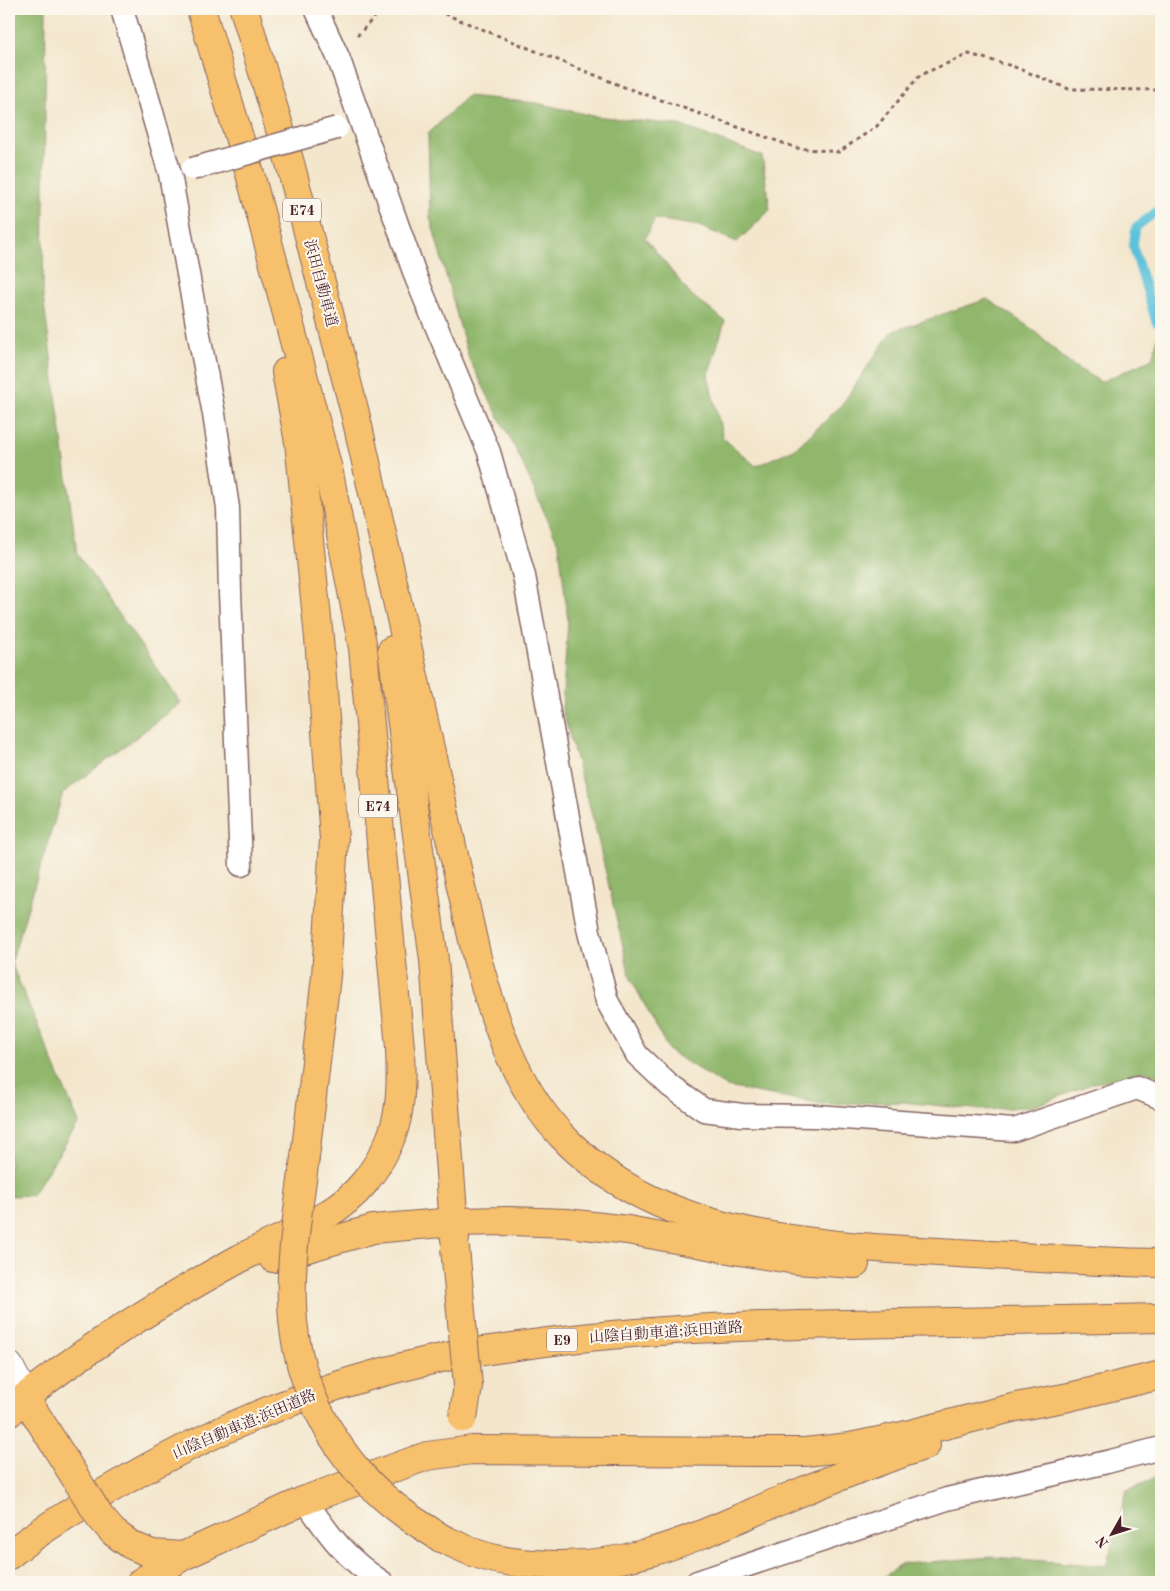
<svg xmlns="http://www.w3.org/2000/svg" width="1170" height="1591" font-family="'Old Standard TT','Noto Serif JP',serif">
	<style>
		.forest { fill: #90b76c; stroke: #6d6b4c }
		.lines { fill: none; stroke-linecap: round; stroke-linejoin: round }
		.stream { stroke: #5cc1d9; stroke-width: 9 }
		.minor-casing { stroke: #856563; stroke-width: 25 }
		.tertiary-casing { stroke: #856563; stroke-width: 30 }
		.trunk-casing { stroke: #856563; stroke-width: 30 }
		.motorway-casing { stroke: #856563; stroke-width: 30 }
		.path { stroke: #856563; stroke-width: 3; stroke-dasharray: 4 4; stroke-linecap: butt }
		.minor { stroke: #fff; stroke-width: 22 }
		.tertiary { stroke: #fff; stroke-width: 28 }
		.trunk { stroke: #f7c06c; stroke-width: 28 }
		.motorway { stroke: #f7c06c; stroke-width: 28 }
		.minor-bridge-casing { stroke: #856563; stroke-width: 25; stroke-linecap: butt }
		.trunk-bridge-casing { stroke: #856563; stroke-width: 30; stroke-linecap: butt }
		.motorway-bridge-casing { stroke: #856563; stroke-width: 30; stroke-linecap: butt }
		.minor-bridge { stroke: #fff; stroke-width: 22 }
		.trunk-bridge { stroke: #f7c06c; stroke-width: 28 }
		.motorway-bridge { stroke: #f7c06c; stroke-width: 28 }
		.labels { text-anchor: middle; stroke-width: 4; stroke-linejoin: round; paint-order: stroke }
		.shield { fill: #fbf7ec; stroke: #7f6065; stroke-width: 1 }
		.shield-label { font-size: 14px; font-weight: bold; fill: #4a1f2b }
		.street-label { font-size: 15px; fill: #4a1f2b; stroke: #fbf7ec }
	</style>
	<rect width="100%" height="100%" fill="#fbf7ec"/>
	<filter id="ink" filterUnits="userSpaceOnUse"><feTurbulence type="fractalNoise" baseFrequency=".02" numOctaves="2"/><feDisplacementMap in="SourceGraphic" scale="10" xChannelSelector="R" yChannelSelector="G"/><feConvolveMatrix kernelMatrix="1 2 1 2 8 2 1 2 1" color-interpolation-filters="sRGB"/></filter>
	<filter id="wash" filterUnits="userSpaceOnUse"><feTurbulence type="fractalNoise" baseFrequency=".0096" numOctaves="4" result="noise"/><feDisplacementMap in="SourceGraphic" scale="20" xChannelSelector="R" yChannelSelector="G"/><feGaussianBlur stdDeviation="1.12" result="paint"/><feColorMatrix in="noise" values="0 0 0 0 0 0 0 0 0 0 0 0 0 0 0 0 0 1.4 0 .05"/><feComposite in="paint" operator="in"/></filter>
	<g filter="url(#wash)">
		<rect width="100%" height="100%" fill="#f3e6cc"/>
		<g class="forest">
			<path d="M9 9H46L43 296 77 554 181 703 63 793 11 963 79 1123 32 1195 9 1196Z"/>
			<path d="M467 96 537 103 593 116 679 125 762 156 770 210 737 242 699 226 655 219 645 238 691 295 725 321 708 376 723 438 756 466 796 448 841 406 891 332 987 299 1032 329 1069 363 1101 382 1152 359 1161 326V1078L1146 1071 1094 1083 1035 1106 984 1110 901 1102 823 1104 727 1087 669 1051 630 977 595 826 562 709 568 621 559 545 520 458 469 359 430 217 428 134Z"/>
			<path d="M1161 1476V1582H876L903 1564 993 1557 1106 1566 1127 1490Z"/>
		</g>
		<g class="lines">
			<path class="stream" d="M1156 322 1133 246 1136 227 1161 208"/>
		</g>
	</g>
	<g filter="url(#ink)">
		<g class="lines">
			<defs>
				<g id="minor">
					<path d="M122 9 170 174 201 346 214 414 228 508 230 592 241 865"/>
					<path d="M316 9 338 57 417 280 489 452 524 576 589 932 607 1001 637 1055 670 1086 704 1110 742 1115 816 1116 1014 1130 1137 1088 1161 1098"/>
					<path d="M305 1500C329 1535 346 1559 382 1582"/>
					<path d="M697 1582 947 1499 1107 1462 1161 1448"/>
				</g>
				<path id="tertiary" d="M9 1366 25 1397"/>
				<g id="trunk">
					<path d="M9 1413 25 1397 45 1429"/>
					<path d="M131 1545 152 1554 183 1556"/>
					<path d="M141 1582 183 1556 305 1500"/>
				</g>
				<g id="motorway">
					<path d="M244 9 290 163 355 413 477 958C495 1023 515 1086 562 1136 663 1242 822 1245 958 1253 1026 1257 1093 1262 1161 1263"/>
					<path d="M286 372 299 442 319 638 334 839 326 976 305 1157"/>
					<path d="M392 650 434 960 455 1239"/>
					<path d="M273 1258 373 1229 453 1222 510 1221 567 1223 628 1230 740 1251 796 1260 855 1264"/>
					<path d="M25 1397C92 1344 164 1300 239 1259 280 1237 334 1220 364 1183 401 1136 402 1104 400 1048L363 648 329 473 250 174 201 9"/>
					<path d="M305 1500 427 1456 472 1450 757 1452H805L850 1447 898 1437 1016 1407 1069 1397 1161 1375"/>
					<path d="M441 1538C452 1543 464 1549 475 1553 494 1560 516 1563 535 1564 628 1572 695 1537 777 1502 826 1481 876 1462 926 1445"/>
					<path d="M9 1555C40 1530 75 1509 110 1489 215 1427 331 1380 451 1356 471 1352 491 1350 511 1347 623 1330 735 1326 848 1324 952 1322 1057 1320 1161 1318"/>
				</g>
			</defs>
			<use href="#minor" class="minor-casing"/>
			<use href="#tertiary" class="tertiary-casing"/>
			<use href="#trunk" class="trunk-casing"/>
			<use href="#motorway" class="motorway-casing"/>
			<g class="path">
				<path d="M438 9 445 14 624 87 797 148 839 152 877 126 920 75 969 54 1012 66 1069 89 1161 90"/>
				<path d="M357 36 382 9"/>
			</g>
			<use href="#minor" class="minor"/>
			<use href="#tertiary" class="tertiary"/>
			<use href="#trunk" class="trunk"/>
			<use href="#motorway" class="motorway"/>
			<defs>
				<path id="minor-bridge" d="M192 169 337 128"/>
				<path id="trunk-bridge" d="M45 1429 100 1517 113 1532 131 1545"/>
				<g id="motorway-bridge">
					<path d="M305 1157C299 1206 290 1255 292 1305 295 1388 338 1466 406 1515 417 1523 429 1530 441 1538"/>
					<path d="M455 1248 468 1386 463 1418"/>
				</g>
			</defs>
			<use href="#minor-bridge" class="minor-bridge-casing"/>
			<use href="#trunk-bridge" class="trunk-bridge-casing"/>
			<use href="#motorway-bridge" class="motorway-bridge-casing"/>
			<use href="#minor-bridge" class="minor-bridge"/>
			<use href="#trunk-bridge" class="trunk-bridge"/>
			<use href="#motorway-bridge" class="motorway-bridge"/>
		</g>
	</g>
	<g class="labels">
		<g class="shield">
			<rect x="283" y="198.5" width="38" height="23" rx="4"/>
			<rect x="359" y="794.5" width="38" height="23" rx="4"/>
			<rect x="547" y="1328.5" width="30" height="23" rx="4"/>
		</g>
		<g class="shield-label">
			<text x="302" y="215">E74</text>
			<text x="378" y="811">E74</text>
			<text x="562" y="1345">E9</text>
		</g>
		<g class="street-label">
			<text transform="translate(321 283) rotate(75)" y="5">浜田自動車道</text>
			<text transform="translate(666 1332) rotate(-4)" y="5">山陰自動車道;浜田道路</text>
			<text transform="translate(244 1424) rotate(-23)" y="5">山陰自動車道;浜田道路</text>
		</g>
	</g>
	<rect width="1170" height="1591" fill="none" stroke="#fbf7ec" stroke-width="30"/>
	<g transform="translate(1112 1534) rotate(231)" stroke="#fbf7ec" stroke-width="4" paint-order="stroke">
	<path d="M0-4L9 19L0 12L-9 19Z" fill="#4a1f2b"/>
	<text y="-8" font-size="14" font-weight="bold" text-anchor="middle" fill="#4a1f2b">N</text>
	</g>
</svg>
